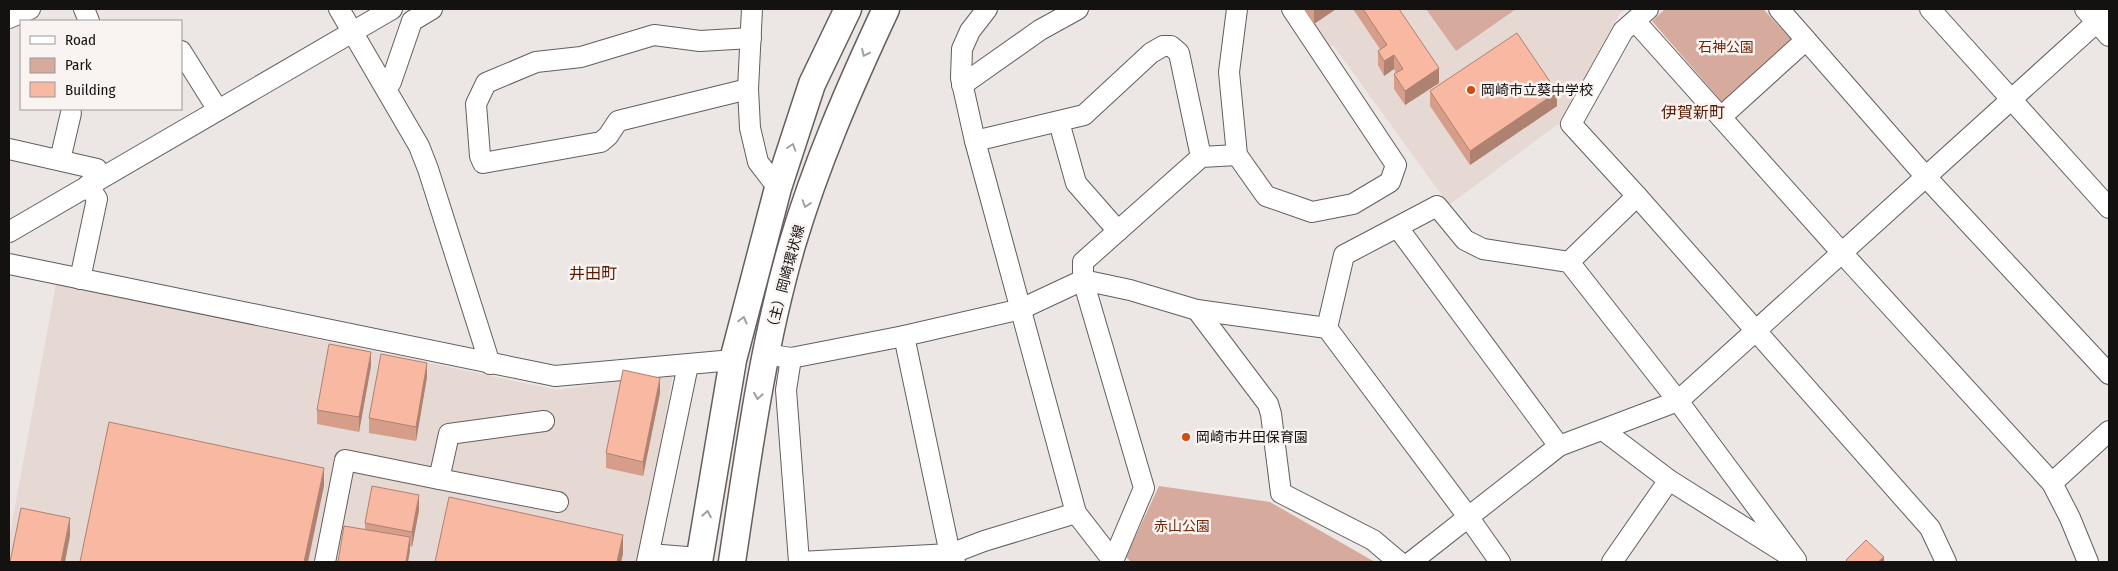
<svg xmlns="http://www.w3.org/2000/svg" width="2118" height="571" font-family="'Fira Sans Condensed','Noto Sans JP',sans-serif">
	<style>
		.built { fill: #e6d8d3 }
		.green { fill: #d6ab9d }
		.lines { fill: none; stroke-linecap: round; stroke-linejoin: round }
		.minor-casing { stroke: #645e5d; stroke-width: 22 }
		.major-casing { stroke: #645e5d; stroke-width: 29 }
		.minor { stroke: #fff; stroke-width: 20 }
		.major { stroke: #fff; stroke-width: 26 }
		.wall { fill: #d69e8a }
		.shaded-wall { fill: #ae8171 }
		.building { fill: #f9b8a1; stroke: #ae8171 }
		.oneway { stroke: #a1a0a0 }
		.poi-dot { fill: #d14b0f; stroke: #f9f3f1; stroke-width: 2 }
		.labels { text-anchor: middle; stroke-width: 5; stroke-linejoin: round; paint-order: stroke }
		.park-label { font-size: 14px; fill: #732809; stroke: #f9f3f1 }
		.poi-label { font-size: 14px; fill: #141211; stroke: #f9f3f1; text-anchor: start }
		.street-label { font-size: 14px; fill: #141211; stroke: #f9f3f1 }
		.quarter-label { font-size: 16px; fill: #591900; stroke: #f9f3f1 }
	</style>
	<rect width="100%" height="100%" fill="#ece6e4"/>
	<g class="built">
		<path d="M1282 9H1626L1620 13 1558 124 1449 205 1333 45 1313 55Z"/>
		<path d="M56 284 557 390 673 373 640 562H9V539Z"/>
	</g>
	<g class="green">
		<path d="M1426 9H1516L1456 51Z"/>
		<path d="M1665 9H1763L1792 40 1722 102 1652 21Z"/>
		<path d="M1159 486 1270 502 1375 562H1131L1126 557Z"/>
	</g>
	<g class="lines">
		<defs>
			<g id="minor">
				<path d="M84 9 89 21"/>
				<path d="M339 9 419 146 428 169 490 364"/>
				<path d="M752 9 748 89 750 128 758 162 778 188"/>
				<path d="M987 9 970 31 962 49 961 78 975 141 1076 513 1114 562"/>
				<path d="M1237 9 1229 72 1237 155 1266 196 1312 212 1353 204 1390 182 1396 165 1292 9"/>
				<path d="M1648 9 1623 31 1571 124 1637 196 1930 528 1946 562"/>
				<path d="M1779 9 1926 177 2109 374"/>
				<path d="M1930 9 2109 208"/>
				<path d="M2085 9 2109 36"/>
				<path d="M9 18 30 9"/>
				<path d="M1635 21 1843 254 2052 483 2070 518 2088 562"/>
				<path d="M181 51 218 110"/>
				<path d="M962 85 1040 30 1078 9"/>
				<path d="M386 88 391 82 412 21 432 9"/>
				<path d="M748 89 618 121 608 136 601 142 483 163 480 156 476 104 486 83 536 62 581 57 654 35 700 41 751 38"/>
				<path d="M1721 117 1806 40"/>
				<path d="M1059 122 1076 183 1118 231"/>
				<path d="M975 141 1084 115 1151 53 1163 46H1171L1179 53 1201 157"/>
				<path d="M9 149 97 169 102 177"/>
				<path d="M60 160 71 113"/>
				<path d="M1398 228 1559 446"/>
				<path d="M9 232 392 9"/>
				<path d="M1569 262 1637 196"/>
				<path d="M9 264 555 376 733 360"/>
				<path d="M80 279 97 199 88 185"/>
				<path d="M1197 310 1268 404 1271 414 1281 493 1373 540 1399 562"/>
				<path d="M1327 328 1344 255 1437 206 1465 240 1483 249 1569 262 1678 401 1796 560"/>
				<path d="M904 336 950 554 955 562"/>
				<path d="M765 354 791 358 904 336 1021 309 1083 280 1130 290 1197 310 1327 328 1469 518 1500 562"/>
				<path d="M791 358 786 390 799 562"/>
				<path d="M1603 430 1669 480 1785 553"/>
				<path d="M439 479 558 502"/>
				<path d="M2052 483 2109 431"/>
				<path d="M649 554 699 558"/>
				<path d="M1113 561 1144 488 1083 280V262L1201 157 1237 155"/>
				<path d="M325 562 345 460 439 479 449 434 544 421"/>
				<path d="M647 562 688 365"/>
				<path d="M800 562 950 554 984 541 1076 513"/>
				<path d="M1411 562 1559 446 1678 401 2109 11"/>
				<path d="M1612 562 1669 480"/>
			</g>
			<g id="major">
				<path d="M699 562 733 360 778 188 812 84 848 9"/>
				<path d="M732 562C748 456 762 349 792 245 816 164 850 86 886 9"/>
			</g>
		</defs>
		<use href="#minor" class="minor-casing"/>
		<use href="#major" class="major-casing"/>
		<use href="#minor" class="minor"/>
		<use href="#major" class="major"/>
	</g>
	<g class="wall">
		<path d="M1304 9H1336L1314 24Z"/>
		<path d="M1353 9H1399L1439 83 1405 105 1394 89V74L1396 73 1394 69 1384 76 1378 65V51L1380 49Z"/>
		<path d="M1430 91 1557 106 1470 165 1430 106Z"/>
		<path d="M371 366 359 432 317 424V410Z"/>
		<path d="M427 377 416 441 369 433V418Z"/>
		<path d="M660 393 643 476 606 468V453Z"/>
		<path d="M419 510 412 547 410 546V551L365 530V523Z"/>
	</g>
	<g class="shaded-wall">
		<path d="M1314 9H1336L1314 24Z"/>
		<path d="M1394 55V69L1384 76V61Z"/>
		<path d="M1439 68V83L1405 105V91Z"/>
		<path d="M1557 92V106L1470 165V151Z"/>
		<path d="M371 352V366L359 432V417Z"/>
		<path d="M427 363V377L416 441V427Z"/>
		<path d="M660 378V393L643 476V462Z"/>
		<path d="M324 468V486L308 562H304Z"/>
		<path d="M419 495V510L412 547V532Z"/>
		<path d="M70 518V536L65 562H61Z"/>
		<path d="M623 535V554L621 562H617Z"/>
		<path d="M410 537V551L408 562H406Z"/>
		<path d="M1884 557V562H1878Z"/>
	</g>
	<g class="building">
		<path d="M1363 9H1399L1439 68 1405 91 1394 74 1403 69 1394 55 1384 61 1378 51 1387 45Z"/>
		<path d="M1517 33 1557 92 1470 151 1430 91Z"/>
		<path d="M329 344 371 352 359 417 317 410Z"/>
		<path d="M381 354 427 363 416 427 369 418Z"/>
		<path d="M623 370 660 378 643 462 606 453Z"/>
		<path d="M109 422 324 468 304 562H80Z"/>
		<path d="M372 486 419 495 412 532 365 523Z"/>
		<path d="M449 497 623 535 617 562H435Z"/>
		<path d="M21 508 70 518 61 562H10Z"/>
		<path d="M344 526 410 537 406 562H338Z"/>
		<path d="M1866 540 1884 557 1878 562H1848L1846 560Z"/>
	</g>
	<defs><path id="oneway-chevron" d="M-2-3.5L2.5 0L-2 3.5" fill="none" stroke-width="1.6" stroke-linecap="round" stroke-linejoin="round" transform="scale(1.25)"/></defs>
	<g class="oneway">
		<use href="#oneway-chevron" transform="translate(865 53) rotate(115)"/>
		<use href="#oneway-chevron" transform="translate(792 147) rotate(-72)"/>
		<use href="#oneway-chevron" transform="translate(806 204) rotate(108)"/>
		<use href="#oneway-chevron" transform="translate(743 320) rotate(-75)"/>
		<use href="#oneway-chevron" transform="translate(758 396) rotate(100)"/>
		<use href="#oneway-chevron" transform="translate(707 514) rotate(-80)"/>
	</g>
	<g class="poi-dot">
		<circle cx="1471" cy="90" r="5"/>
		<circle cx="1186" cy="437" r="5"/>
	</g>
	<g class="labels">
		<g class="park-label">
			<text x="1726" y="52">石神公園</text>
			<text x="1182" y="531">赤山公園</text>
		</g>
		<g class="poi-label">
			<text x="1481" y="95">岡崎市立葵中学校</text>
			<text x="1196" y="442">岡崎市井田保育園</text>
		</g>
		<g class="street-label">
			<text transform="translate(785 279) rotate(-75)" y="5">（主）岡崎環状線</text>
		</g>
		<g class="quarter-label">
			<text x="1693" y="118">伊賀新町</text>
			<text x="593" y="279">井田町</text>
		</g>
	</g>
	<rect width="2118" height="571" fill="none" stroke="#141211" stroke-width="20"/>
	<rect x="20" y="20" width="162" height="90" fill="#f9f3f1" stroke="#9d9997"/>
	<rect x="30" y="36" width="25" height="8" fill="#ffffff" stroke="#9d9997"/>
	<text x="65" y="45" font-size="15" fill="#141211">Road</text>
	<rect x="30" y="58" width="25" height="15" fill="#d6ab9d" stroke="#9d9997"/>
	<text x="65" y="70" font-size="15" fill="#141211">Park</text>
	<rect x="30" y="82" width="25" height="15" fill="#f9b8a1" stroke="#9d9997"/>
	<text x="65" y="95" font-size="15" fill="#141211">Building</text>
</svg>
